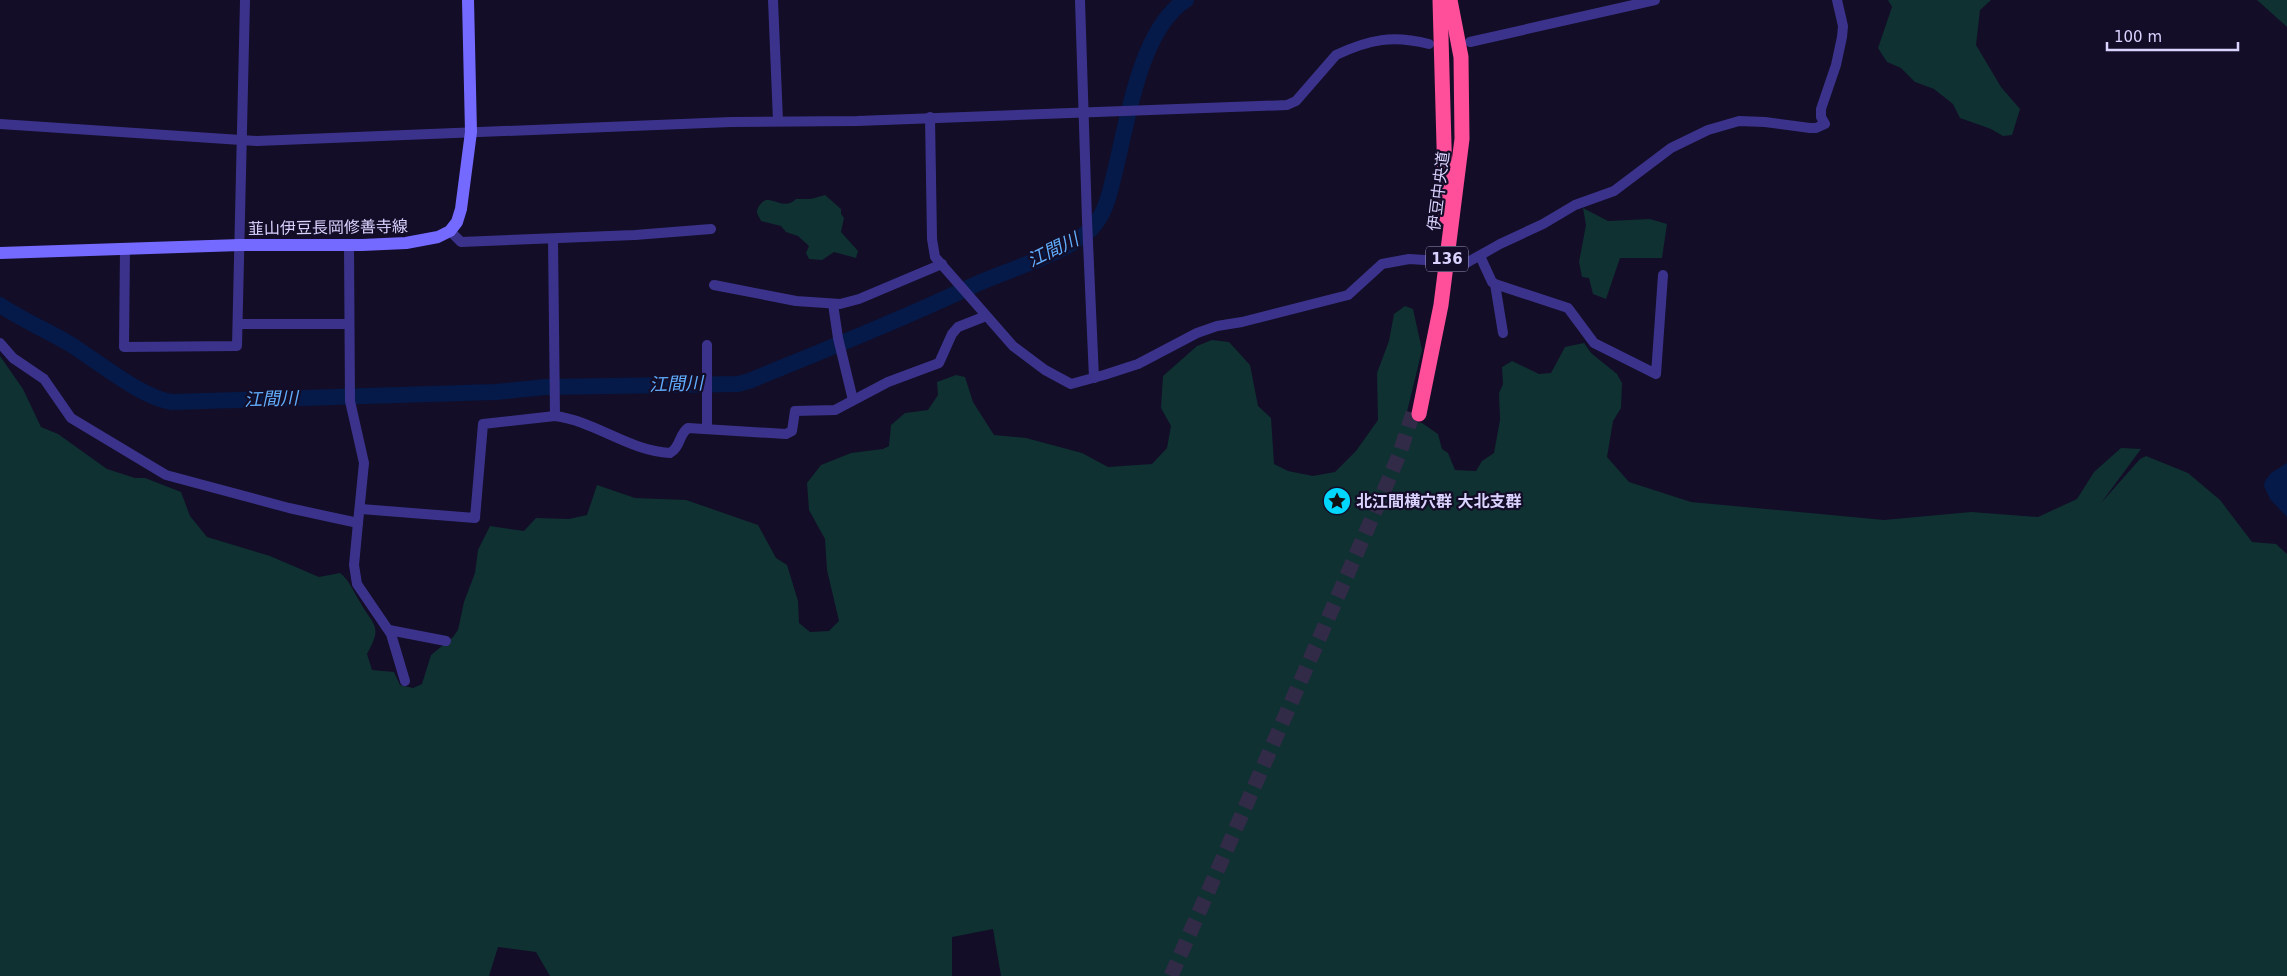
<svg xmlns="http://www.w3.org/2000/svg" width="2287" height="976" font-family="'DejaVu Sans','Noto Sans JP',sans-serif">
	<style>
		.green { fill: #0f3132 }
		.water { fill: #051a48 }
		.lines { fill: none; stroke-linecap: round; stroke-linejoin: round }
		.river { stroke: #051a48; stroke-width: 16 }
		.motorway-tunnel { stroke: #312b47; stroke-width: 15; stroke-dasharray: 15 8; stroke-linecap: butt }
		.minor { stroke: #3b338b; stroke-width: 10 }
		.secondary { stroke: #756aff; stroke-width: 12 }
		.motorway { stroke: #ff4e9a; stroke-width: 15 }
		.labels { text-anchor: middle; stroke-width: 4.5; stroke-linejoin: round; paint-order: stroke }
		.shield { fill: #130d27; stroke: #9e98be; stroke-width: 1 }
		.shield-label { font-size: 15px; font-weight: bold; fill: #dad3ff }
		.street-label { font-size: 16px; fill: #dad3ff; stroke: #130d27 }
		.poi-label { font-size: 16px; font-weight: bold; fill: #dad3ff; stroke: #130d27; text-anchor: start }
		.water-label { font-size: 18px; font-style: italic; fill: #61aeff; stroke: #130d27 }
	</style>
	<rect width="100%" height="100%" fill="#130d27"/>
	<g class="green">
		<path d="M1888 0H1991L1980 10 1976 45 2001 87 2020 109 2012 135 2003 136 1991 129 1960 118 1953 104 1934 89 1915 82 1901 68 1887 62 1878 48 1892 7Z"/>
		<path d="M2257 0H2287V27L2286 26Z"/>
		<path d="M825 195 841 209V214L844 218 841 232 858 251 856 258 834 252 822 260 809 259 806 253 809 246 798 236 786 232 781 226 761 221C760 218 758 216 757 213 756 208 764 198 769 200 779 202 787 208 796 199H811Z"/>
		<path d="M1583 208 1608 221 1650 219 1667 224 1662 258H1620L1606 299 1593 294 1589 278 1582 277 1579 262 1586 225Z"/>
		<path d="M1405 306 1413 309 1422 350 1406 416 1410 421 1422 423 1438 434 1442 449 1448 453 1455 470 1476 471 1482 461 1494 453 1500 420 1499 393 1503 384 1502 367 1512 361 1539 374 1551 373 1565 347 1584 343 1591 353 1617 374 1622 383 1621 408 1613 421 1607 457 1629 482 1691 502 1884 520 1971 512 2038 517 2077 499 2094 472 2121 448 2141 449 2101 503 2140 459 2146 456 2188 473 2220 500 2252 542 2276 544 2287 554V976H1001L993 929 952 937V976H550L536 952 498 947 489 976H0V356L23 389 41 427 58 434 107 469 135 478H145L181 492 190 516 207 537 270 556 319 577 340 573C350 581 353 591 360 602 374 627 383 625 367 654L372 670 394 672 400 685 413 688 422 684 431 655 453 637 458 630 464 602 475 573 478 550 490 526 524 531 536 518 569 519 587 515 597 485 635 498 686 500 758 525 776 558 787 565 798 601 799 623 810 632 829 631 839 621 827 570 825 539 809 510 807 483 821 465 851 453 883 449 889 446 891 425 905 413 928 410 938 395 937 382 956 375 965 377 973 402 994 435 1026 438 1082 453 1108 467 1152 464 1167 448 1171 426 1161 408 1163 376 1197 346 1212 340 1229 342 1250 365 1258 406 1271 418 1274 464 1288 471 1313 476 1335 472 1356 451 1378 420 1377 373 1389 341 1394 314Z"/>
	</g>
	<path class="water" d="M2287 463V517L2270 499 2264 486 2265 481 2271 473Z"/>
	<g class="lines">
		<path class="river" d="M0 305C22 320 47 330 70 344 97 361 142 398 172 402L496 392 546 387 738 384 749 381C824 350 899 321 972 286 1005 270 1075 252 1096 223 1108 207 1111 187 1116 167 1128 118 1141 28 1186 0"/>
		<path class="motorway-tunnel" d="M1171 976 1380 500 1399 455 1413 413"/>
		<g class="minor">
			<path d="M773 0 778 121"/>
			<path d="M1080 0 1087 220 1094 378"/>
			<path d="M1470 42 1655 0"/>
			<path d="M930 117 932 239 935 257 1013 346 1045 370 1071 384 1104 375 1138 364 1197 333 1217 326 1242 322 1348 295 1382 264 1409 259 1425 260 1438 263"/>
			<path d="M0 124 257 141 731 122 857 121 1287 105 1296 101 1336 55C1370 39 1393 35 1429 44"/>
			<path d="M450 231 461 242 635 235 711 229"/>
			<path d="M553 239 555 416"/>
			<path d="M125 248 124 347 237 346 245 0"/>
			<path d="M1480 256 1492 282 1495 284 1568 308 1594 343 1656 374 1663 275"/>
			<path d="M1453 266H1461L1500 244 1543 224 1575 205 1614 191 1671 148 1708 130 1739 121 1765 122 1810 128H1816L1825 124 1821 117V109L1836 65 1842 37 1843 26 1837 0"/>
			<path d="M1495 284 1503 333"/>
			<path d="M714 285 796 301 840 304 859 299 942 264"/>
			<path d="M833 304 838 338 853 400"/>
			<path d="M239 324H349"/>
			<path d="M0 343 13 358 44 379 71 418 166 475 289 508 358 523 364 463 350 401 349 246"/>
			<path d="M707 345V429"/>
			<path d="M361 509 475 518 483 424 555 416C595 421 629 451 670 453 680 448 679 434 688 428L786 434 792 431 795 411 835 410 888 382 939 363 952 334 958 327 986 316"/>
			<path d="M358 523 354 565 357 584 391 634 405 681"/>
			<path d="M389 630 446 641"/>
		</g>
		<path class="secondary" d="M0 253 240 245H362L406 243 438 237 450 231 457 222 461 209 471 132 468 0"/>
		<g class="motorway">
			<path d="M1440 0 1446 217"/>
			<path d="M1419 414 1441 305 1462 139 1461 57 1450 0"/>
		</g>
	</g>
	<defs>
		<symbol id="sight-disc" viewBox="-11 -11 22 22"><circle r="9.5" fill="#00d7fe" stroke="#130d27"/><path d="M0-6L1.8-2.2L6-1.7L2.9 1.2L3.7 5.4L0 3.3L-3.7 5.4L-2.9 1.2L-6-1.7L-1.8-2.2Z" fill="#111"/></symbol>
	</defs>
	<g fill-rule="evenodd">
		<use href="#sight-disc" x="1321" y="485" width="32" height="32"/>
	</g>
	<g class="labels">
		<rect class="shield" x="1426" y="246.5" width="42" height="25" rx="4"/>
		<g class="shield-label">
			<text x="1447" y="264">136</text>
		</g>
		<g class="street-label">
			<text transform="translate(1438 191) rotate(-83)" y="6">伊豆中央道</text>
			<text transform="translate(328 227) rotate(-1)" y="6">韮山伊豆長岡修善寺線</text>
		</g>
		<g class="poi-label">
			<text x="1356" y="507">北江間横穴群 大北支群</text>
		</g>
		<g class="water-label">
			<text transform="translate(1053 250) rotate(-26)" y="6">江間川</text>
			<text transform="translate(676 384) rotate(-2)" y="6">江間川</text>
			<text transform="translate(271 399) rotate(-2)" y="6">江間川</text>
		</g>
	</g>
	<path d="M2107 42v8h131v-8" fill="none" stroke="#dad3ff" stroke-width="2.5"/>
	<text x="2114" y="42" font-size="15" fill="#dad3ff" stroke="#130d27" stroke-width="4" paint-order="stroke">100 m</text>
</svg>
